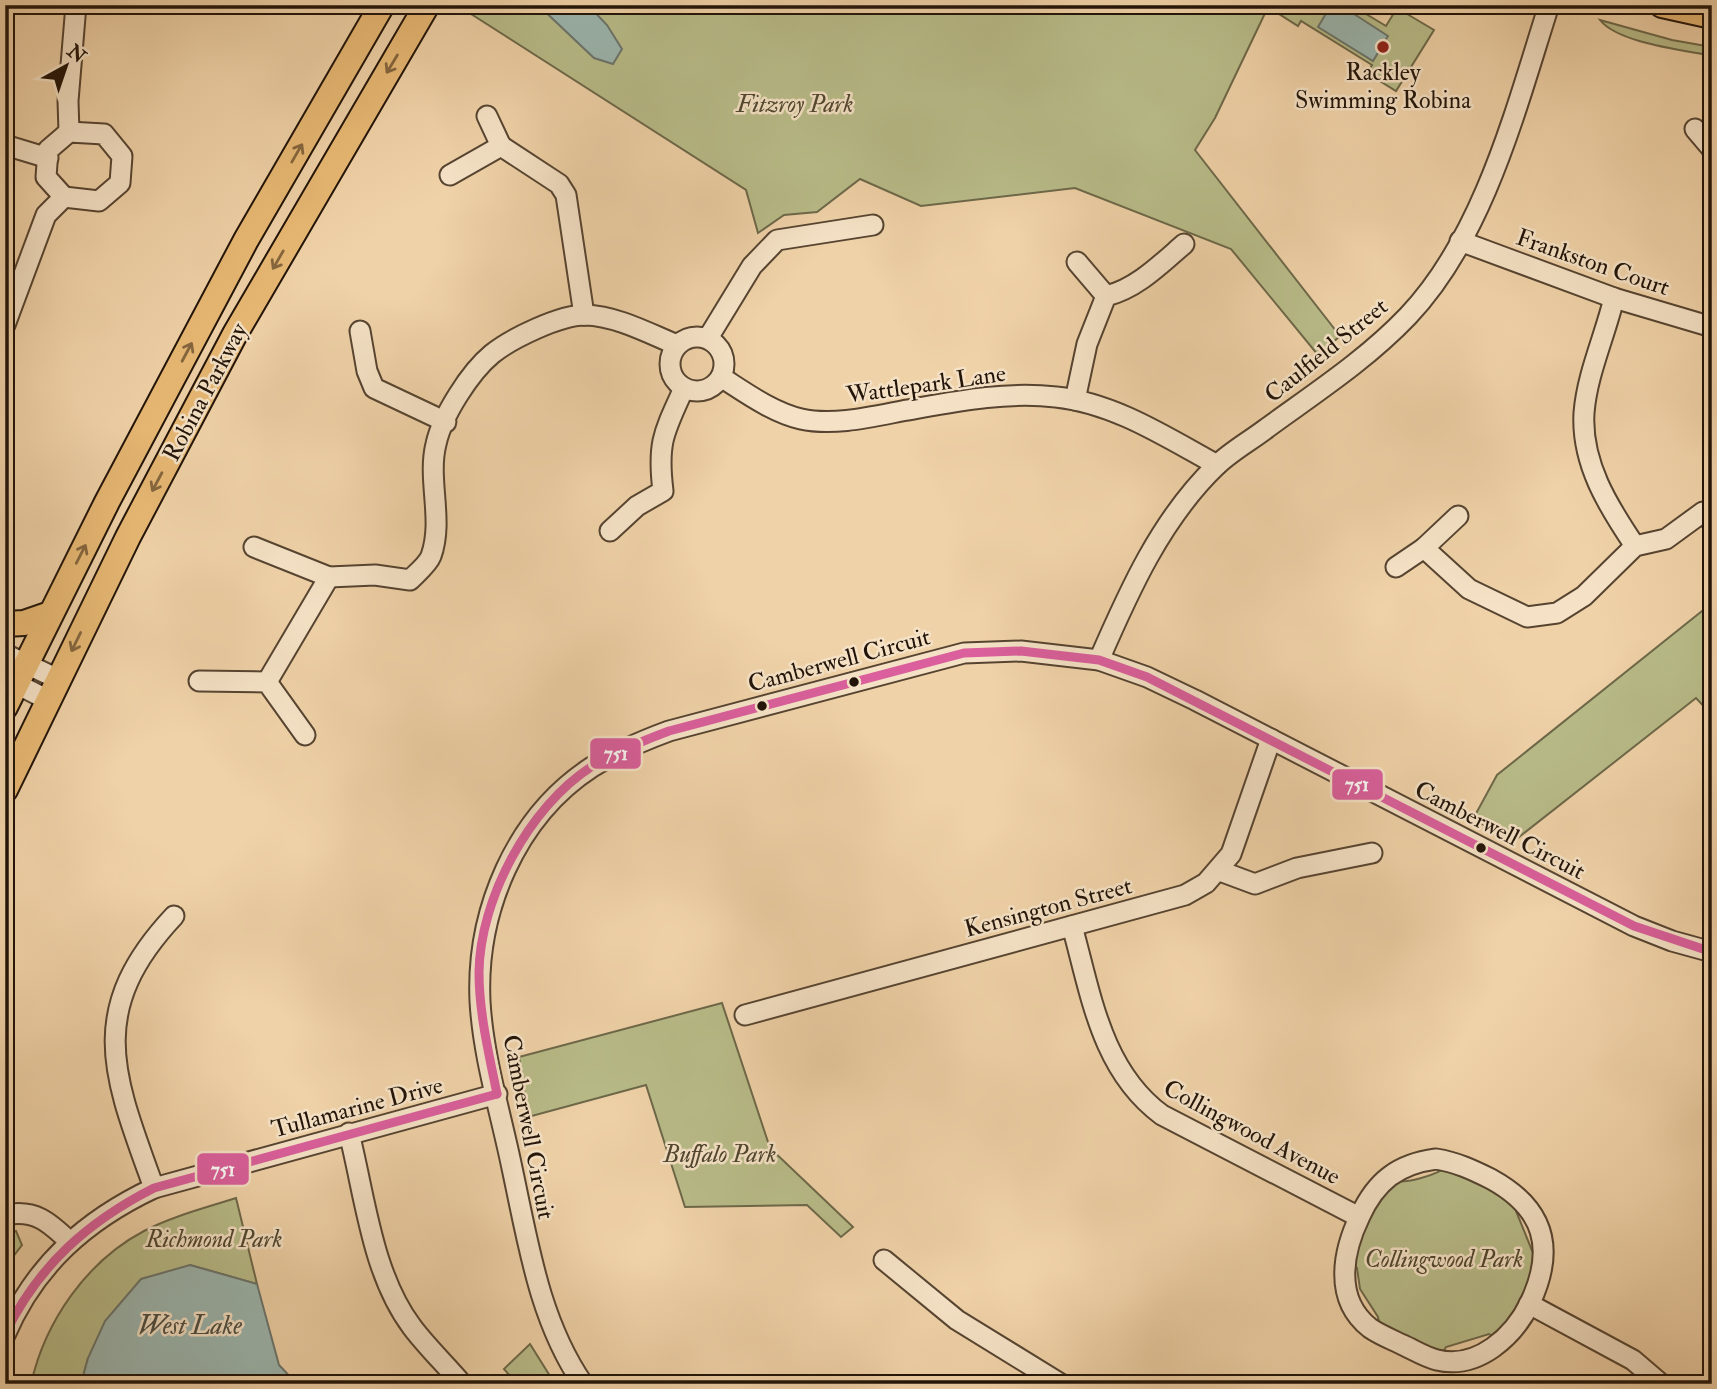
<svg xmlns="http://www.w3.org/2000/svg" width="1717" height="1389" font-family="'IM FELL Double Pica',serif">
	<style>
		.green { fill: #b8bc89; stroke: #6d6849; stroke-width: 2 }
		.water { fill: #9bb6af; stroke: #6b756d; stroke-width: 2 }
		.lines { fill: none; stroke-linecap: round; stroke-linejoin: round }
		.minor-casing { stroke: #564431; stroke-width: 23 }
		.major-casing { stroke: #221409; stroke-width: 28 }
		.minor { stroke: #f5e2c6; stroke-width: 19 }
		.major { stroke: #e8b974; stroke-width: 24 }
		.bus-1-casing { stroke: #f5e2c6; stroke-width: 14 }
		.bus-1 { stroke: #da5f9c; stroke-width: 9 }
		.oneway { stroke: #85663e }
		.poi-dot { fill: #8f2418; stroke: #f5e2c6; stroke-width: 2.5 }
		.bus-dot { fill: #221409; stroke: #f5e2c6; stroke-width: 2.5 }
		.labels { text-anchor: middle; stroke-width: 5; stroke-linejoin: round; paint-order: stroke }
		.poi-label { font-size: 24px; fill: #221409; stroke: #f5e2c6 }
		.park-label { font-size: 24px; font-style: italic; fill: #4f462f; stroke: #f5e2c6 }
		.street-label { font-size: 24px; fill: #221409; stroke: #f5e2c6 }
		.water-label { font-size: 26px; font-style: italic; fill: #4c4d43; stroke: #f5e2c6 }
		.line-badge { stroke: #f5e2c6; stroke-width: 2.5 }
		.badge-label { font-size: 19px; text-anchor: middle; font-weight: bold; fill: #fff }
	</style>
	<rect width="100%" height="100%" fill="#f0d2a8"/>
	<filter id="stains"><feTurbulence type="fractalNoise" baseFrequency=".00286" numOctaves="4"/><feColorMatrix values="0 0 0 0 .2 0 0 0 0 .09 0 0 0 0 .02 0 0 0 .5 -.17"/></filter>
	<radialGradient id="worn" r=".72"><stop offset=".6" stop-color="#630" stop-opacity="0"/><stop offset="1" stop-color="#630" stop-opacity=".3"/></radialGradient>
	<g class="green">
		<path d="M457 5H1351L1386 26 1397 8 1434 30 1396 91 1367 73 1372 65 1301 21 1298 26 1268 7 1215 118 1195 150 1340 336 1318 355 1231 249 1075 188 921 206 860 179 817 212 784 215 758 233 746 190Z"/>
		<path d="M1600 20 1672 40 1712 47V56C1683 50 1618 43 1600 20Z"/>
		<path d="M1712 603V684L1706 689 1712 695V715L1696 698 1514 841 1473 819 1497 775Z"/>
		<path d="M722 1003 770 1148 853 1227 841 1237 807 1205 685 1207 646 1085 528 1117 519 1057Z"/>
		<path d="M1447 1166 1520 1204 1516 1211 1533 1253 1539 1256 1522 1300 1497 1339 1489 1334 1446 1347 1441 1355 1380 1327 1378 1317 1360 1289 1357 1268 1348 1261 1373 1203 1392 1180C1403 1185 1438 1175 1447 1166Z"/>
		<path d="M236 1198 257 1284 190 1265 88 1358 81 1384H31C45 1321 87 1261 144 1231 173 1216 205 1208 236 1198Z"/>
		<path d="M16 1231 22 1245 5 1267V1234Z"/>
		<path d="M530 1344 555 1384H517L504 1369Z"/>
	</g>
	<g class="water">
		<path d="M538 5H588L607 25 622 49 613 64 594 58Z"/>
		<path d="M1331 5H1340L1388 36 1373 61 1318 27Z"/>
		<path d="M190 1265 257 1284 279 1365 297 1384H81L88 1358 105 1321 141 1279Z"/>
	</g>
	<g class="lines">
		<defs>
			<g id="minor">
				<path d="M487 116 501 146"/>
				<path d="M1695 129 1712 149"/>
				<path d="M69 132 104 134 122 156 120 183 99 201 64 197 46 177 48 150Z"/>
				<path d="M69 132 68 101 76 5"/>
				<path d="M5 145 48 158"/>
				<path d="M450 175 501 146 559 184 566 195 584 315"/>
				<path d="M1460 241 1614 298 1712 327"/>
				<path d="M1077 262 1106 296"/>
				<path d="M1614 298C1605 336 1587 374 1584 413 1581 463 1608 506 1635 546"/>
				<path d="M5 325 46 215 64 197"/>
				<path d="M360 331 367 371 374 388 446 422"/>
				<circle cx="697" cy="364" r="27"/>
				<path d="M708 338 752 266 777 240 873 225"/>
				<path d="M721 377C746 393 772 412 801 419 833 426 871 417 902 411 953 402 1004 391 1056 397 1114 403 1166 437 1217 465"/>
				<path d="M1075 400 1087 344 1106 296C1136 289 1161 264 1184 244"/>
				<path d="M610 531 637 506 663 491C657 442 664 432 684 388"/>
				<path d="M254 547 329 577 375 575 410 580C417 573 428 564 431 556 444 520 427 480 436 444 442 416 470 372 492 354 512 338 560 315 585 315 617 316 648 333 677 345"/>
				<path d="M1424 548 1469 589 1527 617 1557 613 1584 596 1635 546 1666 539 1703 512 1712 522"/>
				<path d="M1396 567 1424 548 1458 516"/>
				<path d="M5 654 58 679"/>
				<path d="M1099 660C1129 591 1161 519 1216 466 1230 452 1250 441 1267 428 1315 393 1366 360 1408 316 1484 236 1516 108 1549 5"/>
				<path d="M5 678 48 700"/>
				<path d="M199 681 267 682 305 735"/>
				<path d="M267 682 329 577"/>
				<path d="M1220 871 1255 884 1297 868 1372 853"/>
				<path d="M1072 926C1091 994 1101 1070 1162 1115L1359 1217"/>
				<path d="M745 1015 1185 895 1206 883 1231 854 1271 739"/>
				<path d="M349 1133C365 1196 372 1274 412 1327 427 1347 446 1365 462 1384"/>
				<path d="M1436 1159C1456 1162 1473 1170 1491 1179 1544 1208 1556 1248 1530 1303 1514 1336 1478 1370 1437 1360 1425 1357 1414 1350 1403 1345 1393 1340 1380 1335 1370 1328 1333 1299 1343 1251 1360 1216 1376 1181 1398 1164 1436 1159Z"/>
				<path d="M154 1188C114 1077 84 1012 174 916"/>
				<path d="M5 1215C35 1209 49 1222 70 1242"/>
				<path d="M884 1260 957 1320 1061 1384"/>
				<path d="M1529 1304 1633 1360 1661 1384"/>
				<path d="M5 1335C35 1265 86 1220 154 1188L497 1094"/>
				<path d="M583 1384C539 1320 528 1242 512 1168 501 1114 483 1057 480 1001 476 912 515 817 592 767 616 752 642 741 669 731L964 653 1021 651 1099 660 1147 677 1195 700 1634 926 1672 941 1712 952"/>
			</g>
			<g id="major">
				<path d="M1662 5 1712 16"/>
				<path d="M5 624 24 623 50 614"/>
				<path d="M5 707 107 502 246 240 382 5"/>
				<path d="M5 790 128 537 235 334 427 5"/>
			</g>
		</defs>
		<use href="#minor" class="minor-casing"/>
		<use href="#major" class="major-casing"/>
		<use href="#minor" class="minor"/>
		<use href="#major" class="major"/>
		<defs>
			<g id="bus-1">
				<path d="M497 1094C489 1054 479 1013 479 972 480 899 529 807 591 767 616 752 642 741 669 731L964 653 1021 651 1099 660 1147 677 1634 926 1712 952"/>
				<path d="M5 1334C38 1266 87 1222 154 1188L497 1094"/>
			</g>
		</defs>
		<use href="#bus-1" class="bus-1-casing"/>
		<use href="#bus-1" class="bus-1"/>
	</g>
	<defs><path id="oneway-shaft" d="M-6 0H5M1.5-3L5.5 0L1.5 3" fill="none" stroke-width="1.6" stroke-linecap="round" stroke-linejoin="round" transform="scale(1.75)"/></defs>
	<g class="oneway">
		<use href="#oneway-shaft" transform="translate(392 64) rotate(121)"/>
		<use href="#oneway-shaft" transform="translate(297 153) rotate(-60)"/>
		<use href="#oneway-shaft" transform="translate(278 260) rotate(120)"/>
		<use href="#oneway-shaft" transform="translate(187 352) rotate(-62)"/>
		<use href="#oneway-shaft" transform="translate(157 482) rotate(118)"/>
		<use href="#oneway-shaft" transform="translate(81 554) rotate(-63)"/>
		<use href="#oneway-shaft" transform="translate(76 642) rotate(116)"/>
	</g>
	<circle class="poi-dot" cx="1383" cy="47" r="7"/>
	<g class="bus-dot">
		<circle cx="854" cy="682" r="6"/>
		<circle cx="762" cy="706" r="6"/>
		<circle cx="1481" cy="848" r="6"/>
	</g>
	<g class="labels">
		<g class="poi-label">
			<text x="1383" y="80">Rackley<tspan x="1383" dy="28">Swimming Robina</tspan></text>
		</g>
		<g class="park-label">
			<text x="795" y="112">Fitzroy Park</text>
			<text x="720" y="1162">Buffalo Park</text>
			<text x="214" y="1247">Richmond Park</text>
			<text x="1444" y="1267">Collingwood Park</text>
		</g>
		<g class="street-label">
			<text transform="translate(1593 262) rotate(19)" y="8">Frankston Court</text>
			<text transform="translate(1326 350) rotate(-39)" y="8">Caulfield Street</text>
			<text transform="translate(926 384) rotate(-8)" y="8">Wattlepark Lane</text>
			<text transform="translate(205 392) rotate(-62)" y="8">Robina Parkway</text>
			<text transform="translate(839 660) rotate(-15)" y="8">Camberwell Circuit</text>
			<text transform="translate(1500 830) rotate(27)" y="8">Camberwell Circuit</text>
			<text transform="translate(1048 907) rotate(-15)" y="8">Kensington Street</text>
			<text transform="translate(357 1107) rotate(-15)" y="8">Tullamarine Drive</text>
			<text transform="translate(529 1127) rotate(79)" y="8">Camberwell Circuit</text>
			<text transform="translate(1252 1132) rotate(28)" y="8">Collingwood Avenue</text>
		</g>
		<g class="water-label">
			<text x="190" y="1334">West Lake</text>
		</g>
	</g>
	<g class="line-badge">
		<rect x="589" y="737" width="53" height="33" rx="7" fill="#da5f9c"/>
		<rect x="1331" y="768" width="53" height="33" rx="7" fill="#da5f9c"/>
		<rect x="196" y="1152" width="54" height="34" rx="7" fill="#da5f9c"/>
	</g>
	<g class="badge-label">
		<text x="616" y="760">751</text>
		<text x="1357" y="791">751</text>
		<text x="223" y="1176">751</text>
	</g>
	<rect width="1717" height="1389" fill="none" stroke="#f0d2a8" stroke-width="28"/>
	<rect x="7" y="7" width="1703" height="1375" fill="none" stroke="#221409" stroke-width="3.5"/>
	<rect x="14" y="14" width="1689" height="1361" fill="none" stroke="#221409" stroke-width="2"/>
	<g transform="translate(66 66) rotate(40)" stroke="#f5e2c6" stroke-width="5" paint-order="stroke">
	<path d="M0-5L12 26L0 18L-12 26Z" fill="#221409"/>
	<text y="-10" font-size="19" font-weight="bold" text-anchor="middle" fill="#221409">N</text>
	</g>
	<rect width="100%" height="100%" filter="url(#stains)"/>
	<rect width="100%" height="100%" fill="url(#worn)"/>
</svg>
